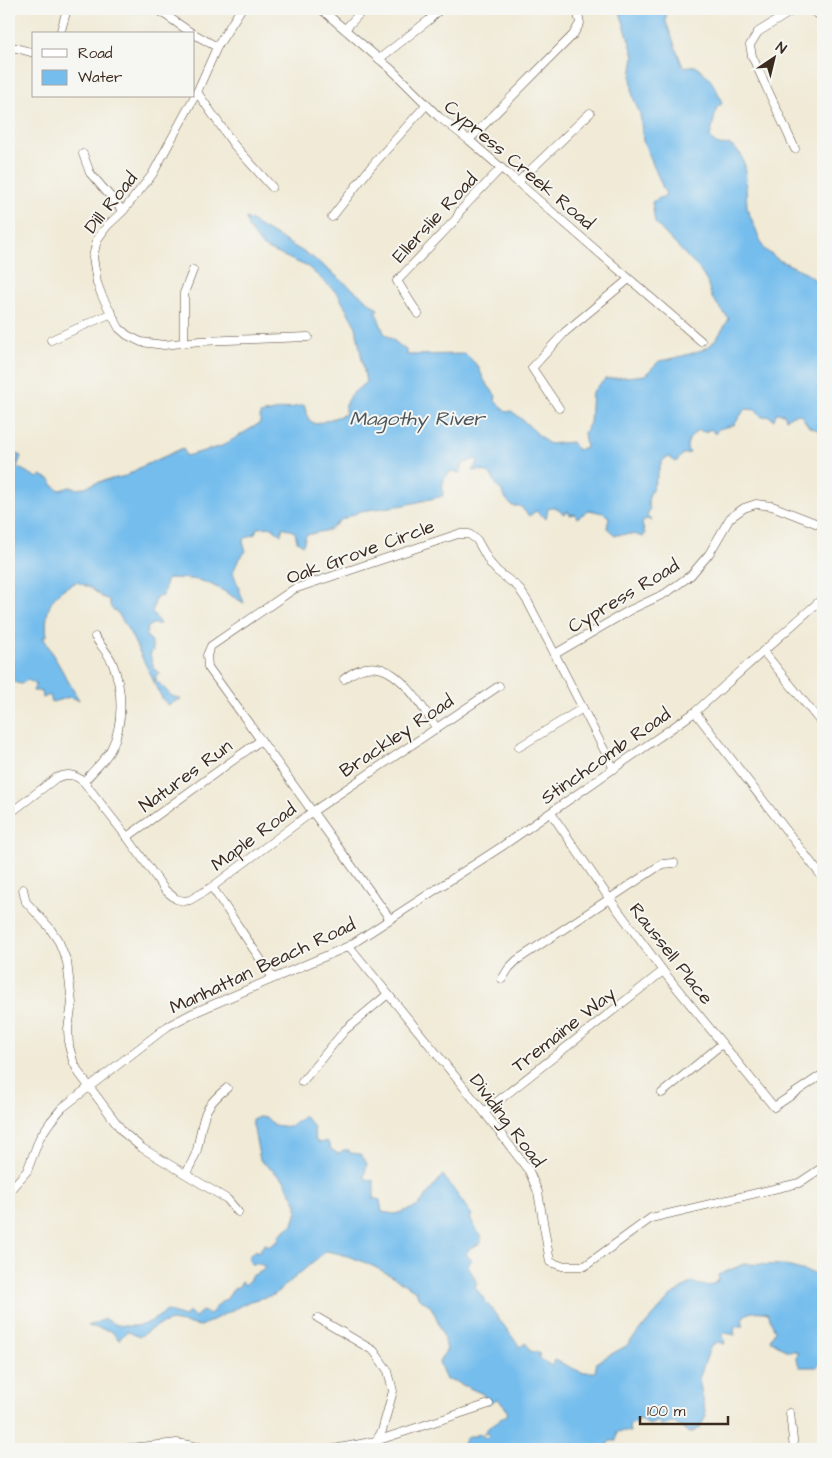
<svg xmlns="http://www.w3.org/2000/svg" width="832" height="1458" font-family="'Architects Daughter',sans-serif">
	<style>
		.water { fill: #75bded; stroke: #587486 }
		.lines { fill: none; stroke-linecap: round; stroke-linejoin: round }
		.minor-casing { stroke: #56473a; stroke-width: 9 }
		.minor { stroke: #fff; stroke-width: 8 }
		.labels { text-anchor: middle; stroke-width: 4; stroke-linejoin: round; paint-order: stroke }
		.street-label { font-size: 19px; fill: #3b2a1e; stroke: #f6f6f2 }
		.water-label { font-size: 20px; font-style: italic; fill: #4c565c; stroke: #f6f6f2 }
	</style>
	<rect width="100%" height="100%" fill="#f6f6f2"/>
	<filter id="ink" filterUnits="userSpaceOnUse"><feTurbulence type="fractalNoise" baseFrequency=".02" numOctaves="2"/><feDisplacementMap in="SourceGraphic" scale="10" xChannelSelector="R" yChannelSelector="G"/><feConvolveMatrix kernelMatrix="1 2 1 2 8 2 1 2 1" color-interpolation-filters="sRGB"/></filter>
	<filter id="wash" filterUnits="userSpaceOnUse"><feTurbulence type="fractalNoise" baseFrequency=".0096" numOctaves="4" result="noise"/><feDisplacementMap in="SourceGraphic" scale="20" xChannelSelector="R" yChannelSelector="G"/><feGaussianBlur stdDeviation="1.12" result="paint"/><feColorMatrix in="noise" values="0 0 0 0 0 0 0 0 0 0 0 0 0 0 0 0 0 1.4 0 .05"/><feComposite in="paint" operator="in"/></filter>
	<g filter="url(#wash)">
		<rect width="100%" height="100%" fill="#f0ead6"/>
		<g class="water">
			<path d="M619 9H666V22L683 67C687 67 691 65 695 66 707 71 720 93 722 104L717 107 710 137C714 145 721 147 729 144L740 153 745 166 747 208 764 249 779 260 803 271 814 279 823 296V435L819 433 821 431 809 427 800 414 793 415 786 419 784 414 776 413 774 420 769 416 762 417 756 410 745 409 734 425 718 429 715 434 711 429 705 432 698 430C691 436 687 440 687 449L690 453 683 454 676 462 669 457 664 459C659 466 659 473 655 482 652 492 645 498 650 509L647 516 652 521 647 519 644 520 642 524 645 534 643 537 633 534 615 535 607 528 609 517 603 513 589 510 577 518 575 514 570 515 568 511 564 514 554 507 548 509 546 519 536 511 529 516 520 506H512L502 494 503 492C491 484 496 467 472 471L478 462 475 459 463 464 460 473 452 471C442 478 442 484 443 496L405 505 361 511 341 520 329 530 306 535 303 545 297 541 295 532 283 527 281 535 272 527 257 528 255 534 245 538 243 542 246 551 238 561 233 572 244 603C227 594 210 580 190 579 183 578 177 579 170 578L166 581 163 596 156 597 152 612 160 624H152L148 627 146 636 151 640 153 651 150 654 154 669 160 673 156 675V680L172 696 181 699 168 705 163 700 130 633 118 613 111 608 109 600 102 597 91 588 77 582C51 592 44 610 47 636L43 637 79 700 70 697 52 702 50 695 43 698 42 691H33L36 684 28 680 21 684 9 681V463L14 453 21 456 17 467 38 478 41 475 52 481V485L60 490 70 487 79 489 102 481 126 476 139 468 183 448 186 456 222 446 260 423V414L304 405 309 420 316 424 346 414C341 400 356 391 366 382L356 327 338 294 308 267 263 247 248 227 246 218 312 257 378 309 376 312 384 333 407 351V355L466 354 478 366 484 380 496 396 495 400 507 412 511 411C525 420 536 434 549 444L572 442 577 450 586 447 584 433 590 423 592 392 605 379 645 375 659 361C669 360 700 352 708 347 717 340 723 328 729 319L712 298 707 282 699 269 655 223 652 202 666 195 643 141 640 114 633 97 631 77 634 56Z"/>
			<path d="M304 1116C307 1119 311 1123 313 1126 316 1135 312 1147 327 1141L332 1150 339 1154 343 1150H349L350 1153 361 1154 367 1164 364 1178 374 1181V1198L380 1200 382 1212 395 1214 417 1207 443 1175 472 1215 470 1218 481 1237V1243L470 1248 466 1254 471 1259 468 1266 477 1282 475 1287 520 1347 526 1343 530 1351 539 1353 540 1359 552 1366 555 1360 581 1372H595L597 1362 626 1346 672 1295 692 1282C702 1286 711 1289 719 1279L718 1275 744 1264 783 1265 820 1275 823 1274V1359L821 1360 817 1367H800L796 1359 797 1351H788L770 1340 775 1331 768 1313C759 1311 747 1310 742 1319L744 1326H736L734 1331 735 1335 726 1333 722 1334 725 1344 717 1342 710 1347 699 1379 706 1416 700 1428 690 1433 672 1422 662 1427 659 1421 649 1425 640 1419 629 1426 630 1432 623 1431 617 1432 616 1441H610L604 1449H459L468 1436H475L480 1433 485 1438 490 1435 488 1433 483 1434 489 1427 508 1414 504 1405 497 1399 487 1404 483 1394 454 1381 446 1380 439 1362 447 1349C444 1339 435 1308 427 1303 424 1301 421 1301 419 1299L416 1291C385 1272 362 1257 326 1251L274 1295 250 1301 201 1326 171 1321 156 1326 139 1337 127 1331 119 1340 111 1331 88 1326 105 1319C115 1325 116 1325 127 1326 146 1327 151 1321 167 1311L184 1317 188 1312 195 1317 202 1311 210 1314 223 1300H226L234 1288 238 1287 242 1282 244 1285 249 1281 251 1276 262 1271 265 1267 260 1264H251L248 1257 255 1250 258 1252 265 1244 270 1246 278 1241 279 1235 293 1224 297 1212V1204L284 1180 260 1160 252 1120 259 1117 267 1118 274 1125 290 1127Z"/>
		</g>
	</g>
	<g filter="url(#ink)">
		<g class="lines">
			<defs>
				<g id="minor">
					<path d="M157 9 193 34"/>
					<path d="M241 9 217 47 197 92 152 175 123 211 107 226 97 240 93 257 97 283 102 296 119 328 127 335 141 342 164 345 200 341 308 337"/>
					<path d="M321 9 392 70 439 117 469 140 701 341"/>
					<path d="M809 9 823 17"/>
					<path d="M345 29 364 9"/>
					<path d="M60 34 67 9"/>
					<path d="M194 34 217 47"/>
					<path d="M9 46 34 53"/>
					<path d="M379 59 429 20 440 9"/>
					<path d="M197 92 234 145 272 187"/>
					<path d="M469 140 573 35 580 23 577 9"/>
					<path d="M795 149 752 56 750 45 758 32 795 9"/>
					<path d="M83 154 90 173 123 211"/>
					<path d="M518 182 590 113"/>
					<path d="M332 217 371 167 426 105"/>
					<path d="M418 314 397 281 456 219 460 211 501 168"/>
					<path d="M51 340 112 313"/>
					<path d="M184 342V293L193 270"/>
					<path d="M559 408 532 368 565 332 629 279"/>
					<path d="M763 651 823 725"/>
					<path d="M555 654 630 610 666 593 691 575 709 554 730 518 744 508 756 504 772 506 823 526"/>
					<path d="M344 679C387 644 414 696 436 727"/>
					<path d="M695 712 823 878"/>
					<path d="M519 747 583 708"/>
					<path d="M84 782C92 771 105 761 111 749 124 724 123 688 112 662 108 653 100 645 95 637"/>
					<path d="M551 813 609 898 663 971 774 1107 823 1074"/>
					<path d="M9 814 56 778C68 773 74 774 84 782L127 837 165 890 176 899 184 901 190 900 212 887 273 978"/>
					<path d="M127 837 261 740"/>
					<path d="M212 887 312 812 499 686"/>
					<path d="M23 889 26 902 49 927 59 942 67 962 72 1003 68 1029 69 1046 73 1061 79 1073 124 1133 142 1148 227 1199 238 1212"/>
					<path d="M390 919 208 667 207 655 211 646 294 589 458 534H469L477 540 490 563 497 571 518 587 528 602 614 769"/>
					<path d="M349 946 484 1112 529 1171 538 1192 550 1262 562 1266H585L651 1218 799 1183 823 1167"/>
					<path d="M502 979 509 968 517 960 662 864 674 863"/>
					<path d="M302 1082 345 1030 388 994"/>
					<path d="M662 1093 722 1044"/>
					<path d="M484 1112 663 971"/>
					<path d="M186 1174C190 1165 197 1155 198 1145 204 1116 202 1108 227 1088"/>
					<path d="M9 1191 27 1171 40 1137 51 1121 62 1108 168 1026 191 1014 349 946 501 847 695 712 823 598"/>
					<path d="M318 1318 374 1351 388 1371 393 1391 382 1431 376 1441 378 1449"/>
					<path d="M790 1413 794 1449"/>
					<path d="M121 1449 177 1443 210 1449"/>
					<path d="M334 1449 376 1441 489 1404"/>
				</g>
			</defs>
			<use href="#minor" class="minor-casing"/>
			<use href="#minor" class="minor"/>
		</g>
	</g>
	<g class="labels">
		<g class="street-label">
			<text transform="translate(520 164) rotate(40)" y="7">Cypress Creek Road</text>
			<text transform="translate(110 202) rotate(-51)" y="7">Dill Road</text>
			<text transform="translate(434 217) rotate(-47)" y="7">Ellerslie Road</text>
			<text transform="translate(360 551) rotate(-20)" y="7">Oak Grove Circle</text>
			<text transform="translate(623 595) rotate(-31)" y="7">Cypress Road</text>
			<text transform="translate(396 735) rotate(-34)" y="7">Brackley Road</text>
			<text transform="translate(605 755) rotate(-35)" y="7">Stinchcomb Road</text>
			<text transform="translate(185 775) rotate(-36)" y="7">Natures Run</text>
			<text transform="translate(253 836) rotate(-37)" y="7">Maple Road</text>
			<text transform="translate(672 953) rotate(52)" y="7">Raussell Place</text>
			<text transform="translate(262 965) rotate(-25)" y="7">Manhattan Beach Road</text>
			<text transform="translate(563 1029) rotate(-38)" y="7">Tremaine Way</text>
			<text transform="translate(508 1120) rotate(53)" y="7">Dividing Road</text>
		</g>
		<g class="water-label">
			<text x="417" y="425">Magothy River</text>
		</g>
	</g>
	<rect width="832" height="1458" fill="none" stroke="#f6f6f2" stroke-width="30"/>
	<rect x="32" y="32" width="162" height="65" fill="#f6f6f2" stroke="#aba49d"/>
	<rect x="42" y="49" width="25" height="8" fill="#ffffff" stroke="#aba49d"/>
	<text x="78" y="58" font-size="15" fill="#3b2a1e">Road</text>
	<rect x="42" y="70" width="25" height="15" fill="#75bded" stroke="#aba49d"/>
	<text x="78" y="82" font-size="15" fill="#3b2a1e">Water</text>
	<g transform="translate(774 58) rotate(35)" stroke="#f6f6f2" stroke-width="4" paint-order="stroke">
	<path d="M0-4L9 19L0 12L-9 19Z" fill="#3b2a1e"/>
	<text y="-8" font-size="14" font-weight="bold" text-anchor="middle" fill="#3b2a1e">N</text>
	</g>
	<path d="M640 1416v8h88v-8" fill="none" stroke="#3b2a1e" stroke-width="2.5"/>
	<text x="647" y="1416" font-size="15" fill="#3b2a1e" stroke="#f6f6f2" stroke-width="4" paint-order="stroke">100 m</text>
</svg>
